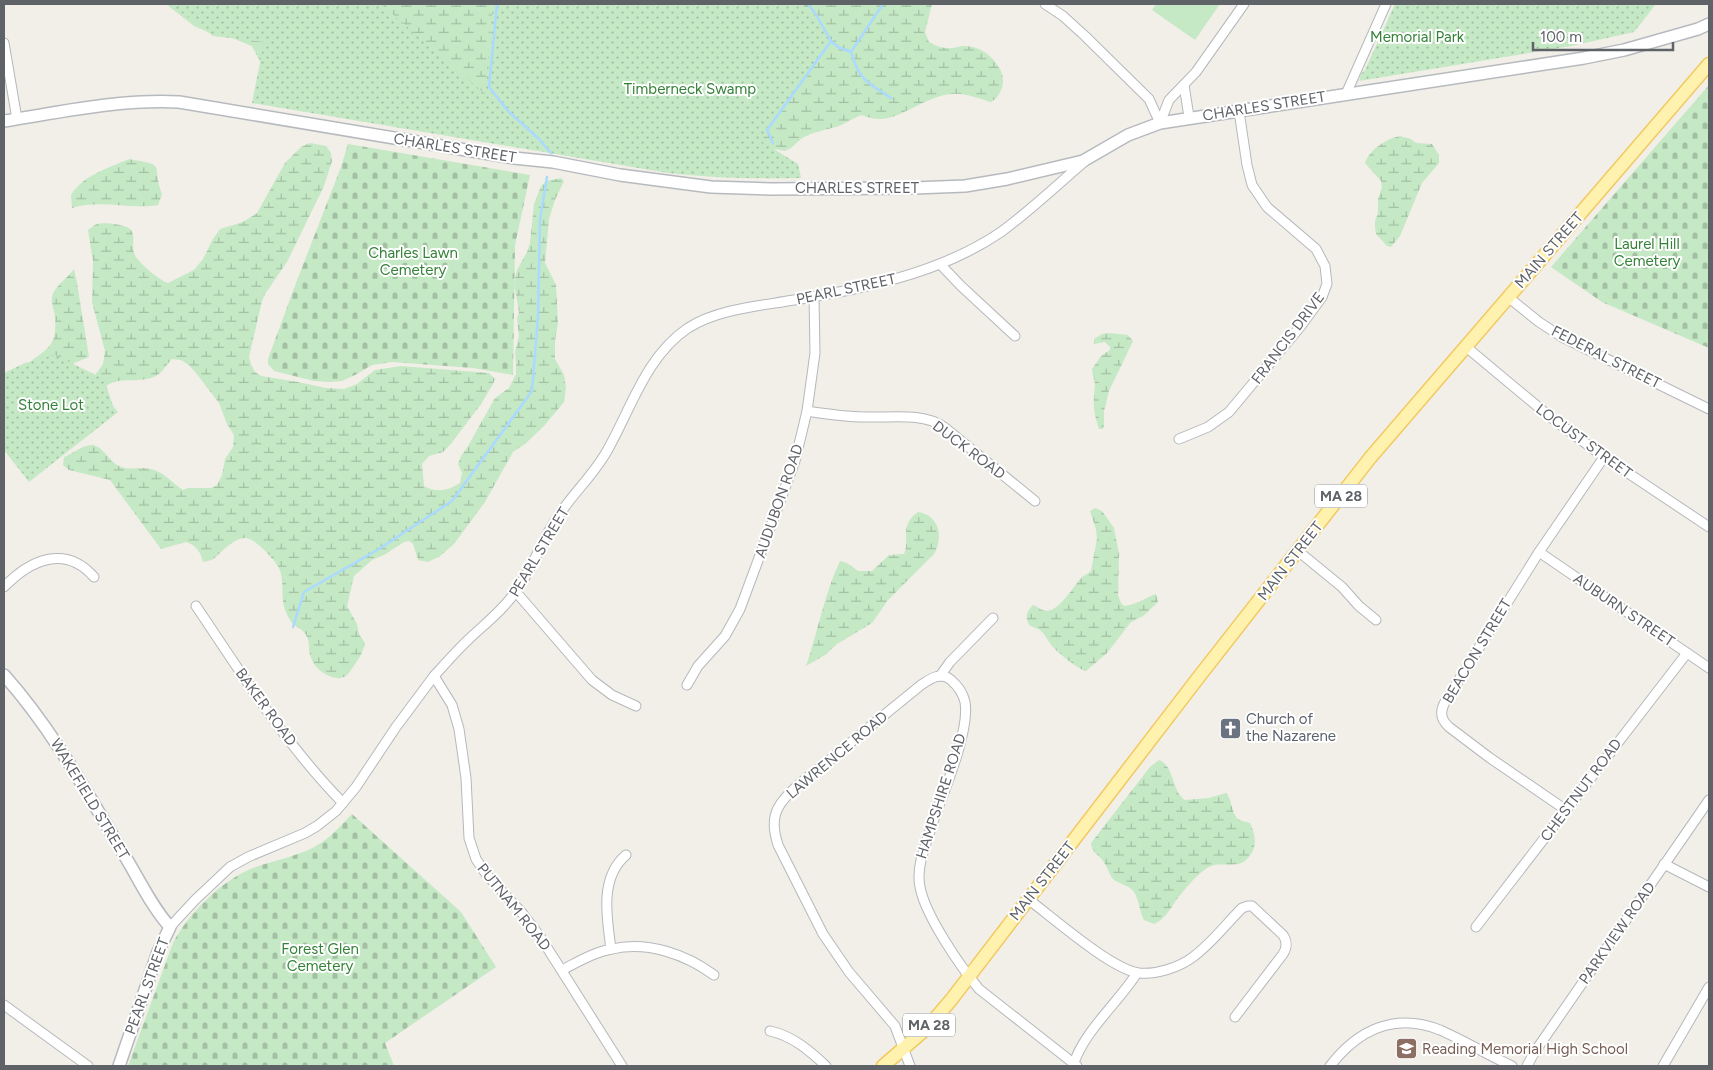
<svg xmlns="http://www.w3.org/2000/svg" width="1713" height="1070" font-family="Figtree,sans-serif">
	<style>
		.green { fill: #c5e8c5 }
		.wetland { fill: url(#wetland-marsh) }
		.cemetery { fill: url(#cemetery-stones) }
		.park { fill: url(#park-dots) }
		.lines { fill: none; stroke-linecap: round; stroke-linejoin: round }
		.stream { stroke: #aadaff; stroke-width: 2.5 }
		.street-casing { stroke: #b5b8bc; stroke-width: 11 }
		.secondary-casing { stroke: #b6babf; stroke-width: 14 }
		.primary-casing { stroke: #f2c960; stroke-width: 15 }
		.street { stroke: #fff; stroke-width: 9 }
		.secondary { stroke: #fff; stroke-width: 11 }
		.primary { stroke: #fff2af; stroke-width: 12 }
		.labels { text-anchor: middle; stroke-width: 4; stroke-linejoin: round; paint-order: stroke }
		.shield { fill: #fff; stroke: #8f9295; stroke-width: 1 }
		.shield-label { font-size: 14px; font-weight: bold; fill: #5f6368 }
		.park-label { font-size: 15px; fill: #348238; stroke: #fff }
		.street-label { font-size: 15px; fill: #5f6368; stroke: #fff }
		.worship-label { font-size: 15px; fill: #5b616d; stroke: #fff; text-anchor: start }
		.education-label { font-size: 15px; fill: #785e54; stroke: #fff; text-anchor: start }
	</style>
	<defs>
		<pattern id="wetland-marsh" width="20" height="14" patternUnits="userSpaceOnUse" patternTransform="scale(1.25)"><rect width="20" height="14" fill="#c5e8c5"/><path d="M1 5h8M5 5V1M11 12h8M15 12V8" fill="none" stroke="#a3c0a4"/></pattern>
		<pattern id="cemetery-stones" width="16" height="16" patternUnits="userSpaceOnUse" patternTransform="scale(1.25)"><rect width="16" height="16" fill="#c5e8c5"/><path d="M2 7V4a2 2 0 0 1 4 0v3zM10 15v-3a2 2 0 0 1 4 0v3z" fill="#a3c0a4"/></pattern>
		<pattern id="park-dots" width="8" height="8" patternUnits="userSpaceOnUse" patternTransform="scale(1.25)"><rect width="8" height="8" fill="#c5e8c5"/><path d="M2 2h.1M6 6h.1" fill="none" stroke="#a3c0a4" stroke-width="1.8" stroke-linecap="round"/></pattern>
	</defs>
	<rect width="100%" height="100%" fill="#f1efe8"/>
	<path class="green" d="M1156 4H1220L1195 40 1152 10Z"/>
	<g class="wetland">
		<path d="M166 4H932L925 32 929 42C935 45 940 48 947 48 952 49 957 47 962 46 979 45 992 55 1000 69 1003 75 1004 82 1002 88 999 94 997 100 990 102 978 98 964 93 952 94 928 95 901 119 880 119 873 119 867 117 861 115L839 126 813 133 802 138 791 148 785 151 775 149 771 150 263 67 252 46 227 36 208 32 194 26Z"/>
		<path d="M1400 136 1411 139 1416 143 1432 144 1439 155V163L1422 183 1400 236 1391 247 1387 246 1376 234 1375 227V221L1378 213V199L1382 187 1381 181 1365 163C1370 149 1386 139 1400 136Z"/>
		<path d="M310 143 326 146 331 153 332 161 324 186 287 262 265 294 262 301 249 357 251 364 255 372 261 376 298 382 326 388 344 389 357 384 375 370 401 366 489 373 495 379 493 384 481 404 450 445 443 452 429 456 422 464 424 486C436 493 448 491 460 483L462 473 458 464 461 456 468 446 495 398 509 388 516 374V364L515 352 519 336 517 319 519 312 514 283 517 270 527 252 530 243 534 204 541 186 546 181 561 178 564 181 555 200 549 219 545 263 556 285 558 323 555 341V359L564 375 566 388 564 402 544 426 525 444 513 452 485 502 454 544 439 557 434 559 428 562 418 560 413 544 409 541 404 542 384 555 372 560 354 576 347 606 357 624 359 634 365 643C363 654 357 661 351 670 347 677 341 680 332 677 320 673 311 664 309 650 309 645 309 640 306 635 303 629 296 627 292 623 290 620 286 613 285 610 280 596 285 581 279 568 275 560 256 539 246 538 234 537 221 553 212 560L203 562C200 551 197 546 186 542L161 549 110 480 69 470 63 465 64 457C72 454 84 444 93 445 103 447 109 460 117 465 128 472 139 466 151 469 164 472 172 483 183 490L188 488H211L217 485 222 475 225 459 233 447 234 435 227 424 219 403 196 373 189 365 181 360 172 359C167 364 162 373 156 376 140 384 120 376 106 386L93 378 103 364 105 351 92 302 93 261 88 230C91 228 94 225 97 224 104 222 126 224 131 230 135 235 132 246 134 253 136 261 160 281 168 283L194 270 203 259 213 239 220 229 243 222 257 213 285 163 301 147Z"/>
		<path d="M129 159C168 166 151 163 162 194L158 205C130 210 100 199 72 208L71 195C83 175 109 168 129 159Z"/>
		<path d="M74 269 77 283 89 357 55 371 31 361C51 347 57 343 55 316 54 310 51 303 52 297 54 286 68 278 74 269Z"/>
		<path d="M1109 333 1128 335 1133 341 1109 391 1104 411V425L1103 429H1099C1093 410 1093 405 1095 385 1095 380 1092 375 1092 369L1101 356 1110 350V347L1105 342 1094 344V339L1102 334Z"/>
		<path d="M1095 508 1102 511 1114 528 1119 554 1118 595 1121 603 1124 606C1136 605 1145 598 1156 594L1158 602 1143 616 1131 622 1107 653 1086 671C1079 670 1057 652 1052 646 1048 641 1045 634 1040 630 1037 628 1032 627 1029 625 1025 616 1026 612 1033 605 1038 607 1042 611 1047 611 1060 610 1073 587 1081 578 1084 575 1088 574 1091 571L1097 539 1096 529 1090 511Z"/>
		<path d="M918 512C939 515 944 537 934 554L888 600 872 623 837 644 825 655 806 666C818 631 824 595 840 561L847 563 858 571H872L889 555 904 554C911 540 898 526 918 512Z"/>
		<path d="M1159 760C1174 765 1172 792 1185 800L1209 798 1226 793C1233 800 1231 818 1242 821 1245 822 1248 822 1250 823 1256 836 1258 848 1247 859 1237 870 1219 860 1207 868 1195 876 1186 888 1177 899 1170 909 1165 919 1154 924L1144 920C1139 911 1139 894 1130 888 1126 885 1118 883 1113 879 1109 874 1107 866 1103 861 1099 855 1091 852 1091 843L1150 767Z"/>
	</g>
	<g class="cemetery">
		<path d="M1709 85V348L1602 302 1551 267Z"/>
		<path d="M348 144 530 175 515 245 513 375 473 368 392 362 372 365 357 374 342 381 329 382 314 381 274 371 268 364V359L296 283 341 167Z"/>
		<path d="M352 814 461 912 496 967 385 1043 394 1066H128L173 943C188 914 222 880 253 868 275 860 301 856 321 843 333 835 342 824 352 814Z"/>
	</g>
	<g class="park">
		<path d="M170 4H381L485 94 493 4H802L832 40 759 140 798 164 801 178C756 179 713 178 668 173L252 103 264 42 213 36Z"/>
		<path d="M1395 4H1656L1634 32 1571 46 1359 81 1361 74 1365 70Z"/>
		<path d="M55 355 104 379 113 406 118 412 29 482 4 450V373L25 363Z"/>
	</g>
	<g class="lines">
		<g class="stream">
			<path d="M497 4 489 87 508 111 538 138 551 153"/>
			<path d="M831 41 838 47 851 52 883 4"/>
			<path d="M851 52C859 80 868 83 891 98"/>
			<path d="M773 143 767 130 831 41 815 13 808 4"/>
			<path d="M293 627 304 592 379 549 452 501 532 391 538 317 540 219 547 177"/>
		</g>
		<defs>
			<g id="street">
				<path d="M1045 4 1063 16 1085 36 1149 99 1160 123"/>
				<path d="M4 43 17 119"/>
				<path d="M1184 85 1189 117"/>
				<path d="M1346 94 1386 4"/>
				<path d="M1160 123 1169 100 1196 72 1244 4"/>
				<path d="M940 264 961 286 1015 336"/>
				<path d="M1508 297 1539 322 1562 337 1709 409"/>
				<path d="M1465 346 1549 416 1604 457 1709 527"/>
				<path d="M807 411C826 414 846 417 865 417 891 418 922 412 944 427L1035 501"/>
				<path d="M1179 439 1208 427 1229 412 1300 327 1322 297 1327 284 1325 266 1316 249 1267 207 1252 185 1247 165 1239 111"/>
				<path d="M1298 551 1342 587 1359 606 1376 620"/>
				<path d="M1539 552 1709 668"/>
				<path d="M4 587C30 560 65 544 94 577"/>
				<path d="M516 592 592 680 612 695 636 706"/>
				<path d="M196 606C242 674 285 744 343 803"/>
				<path d="M434 676 452 705 459 729 466 778 469 838 476 859 486 874 523 914 541 938 622 1066"/>
				<path d="M940 676 950 662 993 618"/>
				<path d="M687 685 698 666 725 636 740 609 795 461 807 411 815 353 814 297"/>
				<path d="M1566 810 1490 758 1449 727C1440 719 1440 711 1445 702L1539 552 1604 457"/>
				<path d="M1664 864 1709 887"/>
				<path d="M1028 899C1053 918 1111 969 1139 973 1156 975 1180 967 1193 957 1212 943 1226 924 1242 908L1248 906H1252L1283 935C1287 941 1287 948 1283 954L1235 1017"/>
				<path d="M170 927 195 900 230 867 248 857 305 833 317 826 336 811 356 787 396 727 434 676C446 663 457 650 470 638 486 623 504 609 516 591 533 568 541 541 557 518 572 494 593 476 607 451 631 409 646 356 688 328 718 309 759 306 794 300 814 297 834 293 854 289 906 278 957 262 1001 232 1031 210 1057 185 1085 161"/>
				<path d="M1476 927 1687 653"/>
				<path d="M611 949C607 918 599 878 626 855"/>
				<path d="M562 970C578 962 594 952 612 949 648 941 685 954 714 975"/>
				<path d="M4 1005 88 1066"/>
				<path d="M770 1031C793 1036 810 1051 826 1066"/>
				<path d="M910 1066 895 1026 849 972 823 934 778 845C774 832 772 820 778 808 787 791 811 775 826 763 857 737 889 711 921 685 930 679 941 671 951 680 958 686 963 693 965 702 970 730 945 789 935 816 930 831 925 845 921 860 919 869 918 878 920 887 925 915 960 966 979 989L1077 1066"/>
				<path d="M1073 1066C1083 1032 1118 1003 1137 973"/>
				<path d="M1330 1066C1358 1030 1395 1012 1440 1030 1465 1041 1488 1055 1512 1066"/>
				<path d="M1527 1066 1534 1053 1709 800"/>
				<path d="M1663 1066 1709 987"/>
			</g>
			<g id="secondary">
				<path d="M4 121C62 112 120 99 179 102L514 158 553 162 620 175 711 187 771 189 914 188 965 186 1007 179 1083 161 1128 135 1160 123 1584 58 1624 50 1698 29 1709 24"/>
				<path d="M4 675C52 729 86 791 123 853 138 877 151 906 170 927L158 952 119 1066"/>
			</g>
			<path id="primary" d="M883 1066 927 1028 951 1000 1198 678 1370 458 1709 64"/>
		</defs>
		<use href="#street" class="street-casing"/>
		<use href="#secondary" class="secondary-casing"/>
		<use href="#primary" class="primary-casing"/>
		<use href="#street" class="street"/>
		<use href="#secondary" class="secondary"/>
		<use href="#primary" class="primary"/>
	</g>
	<defs>
		<symbol id="church-square" viewBox="-11 -11 22 22"><rect x="-9" y="-9" width="18" height="18" rx="4" fill="#6b7280" stroke="#fff"/><path d="M-1.2-6h2.4v3.5h3.3v2.4h-3.3V6h-2.4V-.1h-3.3v-2.4h3.3Z" fill="#fff"/></symbol>
		<symbol id="school-square" viewBox="-11 -11 22 22"><rect x="-9" y="-9" width="18" height="18" rx="4" fill="#8d6e63" stroke="#fff"/><path d="M0-5L7-2L0 1L-7-2ZM-4 1L0 2.5L4 1V4Q0 6-4 4Z" fill="#fff"/></symbol>
	</defs>
	<g fill-rule="evenodd">
		<use href="#church-square" x="1218" y="716" width="25" height="25"/>
		<use href="#school-square" x="1394" y="1036" width="25" height="25"/>
	</g>
	<g class="labels">
		<g class="shield">
			<rect x="1315" y="484.5" width="52" height="23" rx="4"/>
			<rect x="903" y="1013.5" width="52" height="23" rx="4"/>
		</g>
		<g class="shield-label">
			<text x="1341" y="501">MA 28</text>
			<text x="929" y="1030">MA 28</text>
		</g>
		<g class="park-label">
			<text x="1417" y="42">Memorial Park</text>
			<text x="690" y="94">Timberneck Swamp</text>
			<text x="1647" y="249">Laurel Hill<tspan x="1647" dy="17">Cemetery</tspan></text>
			<text x="413" y="258">Charles Lawn<tspan x="413" dy="17">Cemetery</tspan></text>
			<text x="51" y="410">Stone Lot</text>
			<text x="320" y="954">Forest Glen<tspan x="320" dy="17">Cemetery</tspan></text>
		</g>
		<g class="street-label">
			<text transform="translate(1264 106) rotate(-9)" y="5">CHARLES STREET</text>
			<text transform="translate(455 148) rotate(9)" y="5">CHARLES STREET</text>
			<text x="857" y="193">CHARLES STREET</text>
			<text transform="translate(1549 250) rotate(-49)" y="5">MAIN STREET</text>
			<text transform="translate(846 289) rotate(-12)" y="5">PEARL STREET</text>
			<text transform="translate(1288 338) rotate(-53)" y="5">FRANCIS DRIVE</text>
			<text transform="translate(1606 357) rotate(27)" y="5">FEDERAL STREET</text>
			<text transform="translate(1584 441) rotate(36)" y="5">LOCUST STREET</text>
			<text transform="translate(969 450) rotate(37)" y="5">DUCK ROAD</text>
			<text transform="translate(779 501) rotate(-71)" y="5">AUDUBON ROAD</text>
			<text transform="translate(539 552) rotate(-59)" y="5">PEARL STREET</text>
			<text transform="translate(1290 561) rotate(-52)" y="5">MAIN STREET</text>
			<text transform="translate(1624 610) rotate(34)" y="5">AUBURN STREET</text>
			<text transform="translate(1477 651) rotate(-59)" y="5">BEACON STREET</text>
			<text transform="translate(266 707) rotate(54)" y="5">BAKER ROAD</text>
			<text transform="translate(837 755) rotate(-40)" y="5">LAWRENCE ROAD</text>
			<text transform="translate(1581 790) rotate(-53)" y="5">CHESTNUT ROAD</text>
			<text transform="translate(941 796) rotate(-72)" y="5">HAMPSHIRE ROAD</text>
			<text transform="translate(90 799) rotate(59)" y="5">WAKEFIELD STREET</text>
			<text transform="translate(1042 881) rotate(-52)" y="5">MAIN STREET</text>
			<text transform="translate(514 907) rotate(51)" y="5">PUTNAM ROAD</text>
			<text transform="translate(1617 933) rotate(-55)" y="5">PARKVIEW ROAD</text>
			<text transform="translate(147 986) rotate(-70)" y="5">PEARL STREET</text>
		</g>
		<g class="worship-label">
			<text x="1246" y="724">Church of<tspan x="1246" dy="17">the Nazarene</tspan></text>
		</g>
		<g class="education-label">
			<text x="1422" y="1054">Reading Memorial High School</text>
		</g>
	</g>
	<rect width="1713" height="1070" fill="none" stroke="#5f6368" stroke-width="10"/>
	<path d="M1533 42v8h140v-8" fill="none" stroke="#5f6368" stroke-width="2.5"/>
	<text x="1540" y="42" font-size="15" fill="#5f6368" stroke="#ffffff" stroke-width="4" paint-order="stroke">100 m</text>
</svg>
